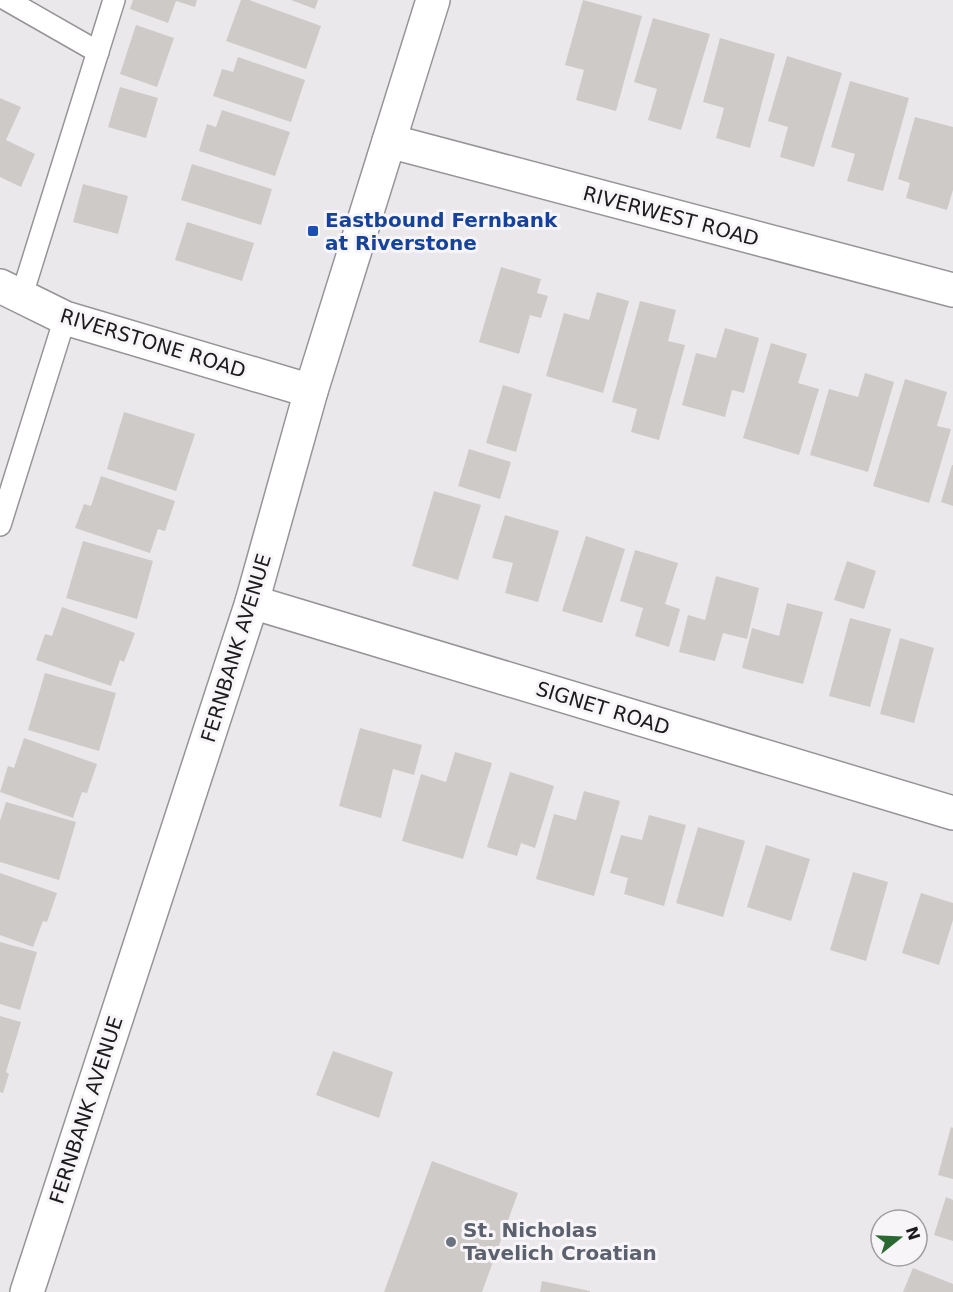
<svg xmlns="http://www.w3.org/2000/svg" width="953" height="1292" font-family="'DejaVu Sans',sans-serif">
	<style>
		.building { fill: #cecac7 }
		.lines { fill: none; stroke-linecap: round; stroke-linejoin: round }
		.service-casing { stroke: #979498; stroke-width: 24 }
		.minor-casing { stroke: #979498; stroke-width: 36 }
		.service { stroke: #fff; stroke-width: 21 }
		.minor { stroke: #fff; stroke-width: 33 }
		.transit-dot { fill: #1a4fb4; stroke: #f8f5f9; stroke-width: 2 }
		.worship-dot { fill: #6b7280; stroke: #f8f5f9; stroke-width: 2 }
		.labels { text-anchor: middle; stroke-width: 6; stroke-linejoin: round; paint-order: stroke }
		.street-label { font-size: 20px; fill: #1c1b1d; stroke: #f8f5f9 }
		.transit-label { font-size: 20px; font-weight: bold; fill: #164399; stroke: #f8f5f9; text-anchor: start }
		.worship-label { font-size: 20px; font-weight: bold; fill: #5b616d; stroke: #f8f5f9; text-anchor: start }
	</style>
	<rect width="100%" height="100%" fill="#ebe8ec"/>
	<g class="building">
		<path d="M133 0H197L195 7 176 1 168 23 130 9Z"/>
		<path d="M241 0H249L321 26 306 69 226 41Z"/>
		<path d="M291 0H318L315 9Z"/>
		<path d="M583 0 642 16 616 111 576 100 584 70 565 65Z"/>
		<path d="M653 18 710 34 681 130 648 120 657 89 634 82Z"/>
		<path d="M136 25 174 38 157 87 120 74Z"/>
		<path d="M720 38 775 54 750 148 716 138 724 108 703 102Z"/>
		<path d="M787 56 842 73 814 167 780 157 788 127 768 121Z"/>
		<path d="M238 57 305 80 291 122 213 96 222 69 233 72Z"/>
		<path d="M850 81 909 98 883 191 847 181 855 154 831 147Z"/>
		<path d="M120 87 158 98 146 138 108 127Z"/>
		<path d="M0 98 21 107 6 140 35 154 21 187 0 177Z"/>
		<path d="M222 110 290 132 275 176 199 151 207 124 216 127Z"/>
		<path d="M915 117 953 127V190L947 210 906 198 910 183 898 179Z"/>
		<path d="M192 164 272 189 261 225 181 200Z"/>
		<path d="M83 184 128 196 118 234 73 222Z"/>
		<path d="M187 222 254 243 242 281 175 260Z"/>
		<path d="M501 267 541 279 537 293 548 296 541 318 530 315 519 354 479 342Z"/>
		<path d="M597 292 629 301 603 393 546 376 564 313 589 320Z"/>
		<path d="M640 301 676 310 668 341 685 345 659 440 631 432 637 409 612 402Z"/>
		<path d="M725 328 759 338 744 393 732 390 725 417 682 405 696 353 716 358Z"/>
		<path d="M771 343 807 354 798 383 819 389 799 455 743 438Z"/>
		<path d="M865 373 894 382 868 472 810 455 829 389 858 397Z"/>
		<path d="M905 379 947 392 937 426 951 429 929 503 873 486Z"/>
		<path d="M503 385 532 394 516 452 486 443Z"/>
		<path d="M124 412 195 434 176 491 107 469Z"/>
		<path d="M469 449 511 462 500 499 458 486Z"/>
		<path d="M952 465H953V506L941 502Z"/>
		<path d="M101 476 175 501 165 531 158 529 150 553 75 528 84 504 91 506Z"/>
		<path d="M434 491 481 505 458 580 412 566Z"/>
		<path d="M505 515 559 531 538 602 505 593 513 563 492 558Z"/>
		<path d="M586 536 625 549 602 623 562 611Z"/>
		<path d="M83 541 153 561 137 619 66 598Z"/>
		<path d="M635 550 678 563 665 604 680 609 669 647 635 636 643 608 620 601Z"/>
		<path d="M847 561 876 571 864 609 834 600Z"/>
		<path d="M716 576 759 588 747 639 723 633 715 661 679 652 688 615 705 620Z"/>
		<path d="M787 603 823 612 803 684 742 668 752 628 779 636Z"/>
		<path d="M62 607 135 633 124 662 120 660 111 686 36 660 45 634 52 636Z"/>
		<path d="M850 618 891 629 870 707 829 696Z"/>
		<path d="M900 638 934 648 914 723 880 714Z"/>
		<path d="M45 673 116 693 99 751 28 730Z"/>
		<path d="M360 728 422 745 414 775 393 769 381 818 339 806Z"/>
		<path d="M24 738 97 764 87 793 82 792 73 818 0 792 8 766 14 768Z"/>
		<path d="M455 752 492 763 463 859 402 841 421 774 446 782Z"/>
		<path d="M510 772 554 786 535 848 521 843 517 856 487 847Z"/>
		<path d="M584 791 620 801 594 896 536 879 554 814 576 820Z"/>
		<path d="M6 802 76 822 59 880 0 862V821Z"/>
		<path d="M649 815 686 825 664 906 624 894 628 878 610 873 621 835 642 840Z"/>
		<path d="M698 827 745 841 723 917 676 903Z"/>
		<path d="M766 845 810 859 791 921 747 907Z"/>
		<path d="M853 872 888 882 866 961 830 950Z"/>
		<path d="M0 873 57 893 47 922 43 921 33 947 0 935Z"/>
		<path d="M921 893 953 903V920L939 965 902 953Z"/>
		<path d="M0 942 37 952 20 1010 0 1004Z"/>
		<path d="M0 1016 21 1022 6 1072 9 1074 3 1093 0 1092Z"/>
		<path d="M333 1051 393 1072 379 1118 316 1095Z"/>
		<path d="M951 1127 953 1128V1179L938 1175Z"/>
		<path d="M432 1161 518 1193 482 1292H384Z"/>
		<path d="M946 1197 953 1200V1241L934 1235Z"/>
		<path d="M913 1268 953 1284V1292H903Z"/>
		<path d="M542 1281 590 1291V1292H540Z"/>
	</g>
	<g class="lines">
		<defs>
			<g id="service">
				<path d="M7 0 98 52"/>
				<path d="M21 298 114 0"/>
				<path d="M0 525 65 318"/>
			</g>
			<g id="minor">
				<path d="M389 141 953 290"/>
				<path d="M0 286 65 318 311 391"/>
				<path d="M252 602 953 813"/>
				<path d="M27 1292 252 602 311 391 433 0"/>
			</g>
		</defs>
		<use href="#service" class="service-casing"/>
		<use href="#minor" class="minor-casing"/>
		<use href="#service" class="service"/>
		<use href="#minor" class="minor"/>
	</g>
	<rect class="transit-dot" x="307" y="225" width="12" height="12" rx="3"/>
	<circle class="worship-dot" cx="451" cy="1242" r="6"/>
	<g class="labels">
		<g class="street-label">
			<text transform="translate(671 216) rotate(15)" y="7">RIVERWEST ROAD</text>
			<text transform="translate(153 343) rotate(17)" y="7">RIVERSTONE ROAD</text>
			<text transform="translate(236 648) rotate(-73)" y="7">FERNBANK AVENUE</text>
			<text transform="translate(603 708) rotate(17)" y="7">SIGNET ROAD</text>
			<text transform="translate(86 1110) rotate(-72)" y="7">FERNBANK AVENUE</text>
		</g>
		<g class="transit-label">
			<text x="325" y="227">Eastbound Fernbank<tspan x="325" dy="23">at Riverstone</tspan></text>
		</g>
		<g class="worship-label">
			<text x="463" y="1237">St. Nicholas<tspan x="463" dy="23">Tavelich Croatian</tspan></text>
		</g>
	</g>
	<g transform="translate(899 1238) rotate(72)"><circle r="28" fill="#f8f5f9" stroke="#a09ea1" stroke-width="1.5"/>
	<path d="M0-4.5L10 22L0 15L-10 22Z" fill="#2a6931"/>
	<text y="-9" font-size="16" font-weight="bold" text-anchor="middle" fill="#1c1b1d">N</text>
	</g>
</svg>
